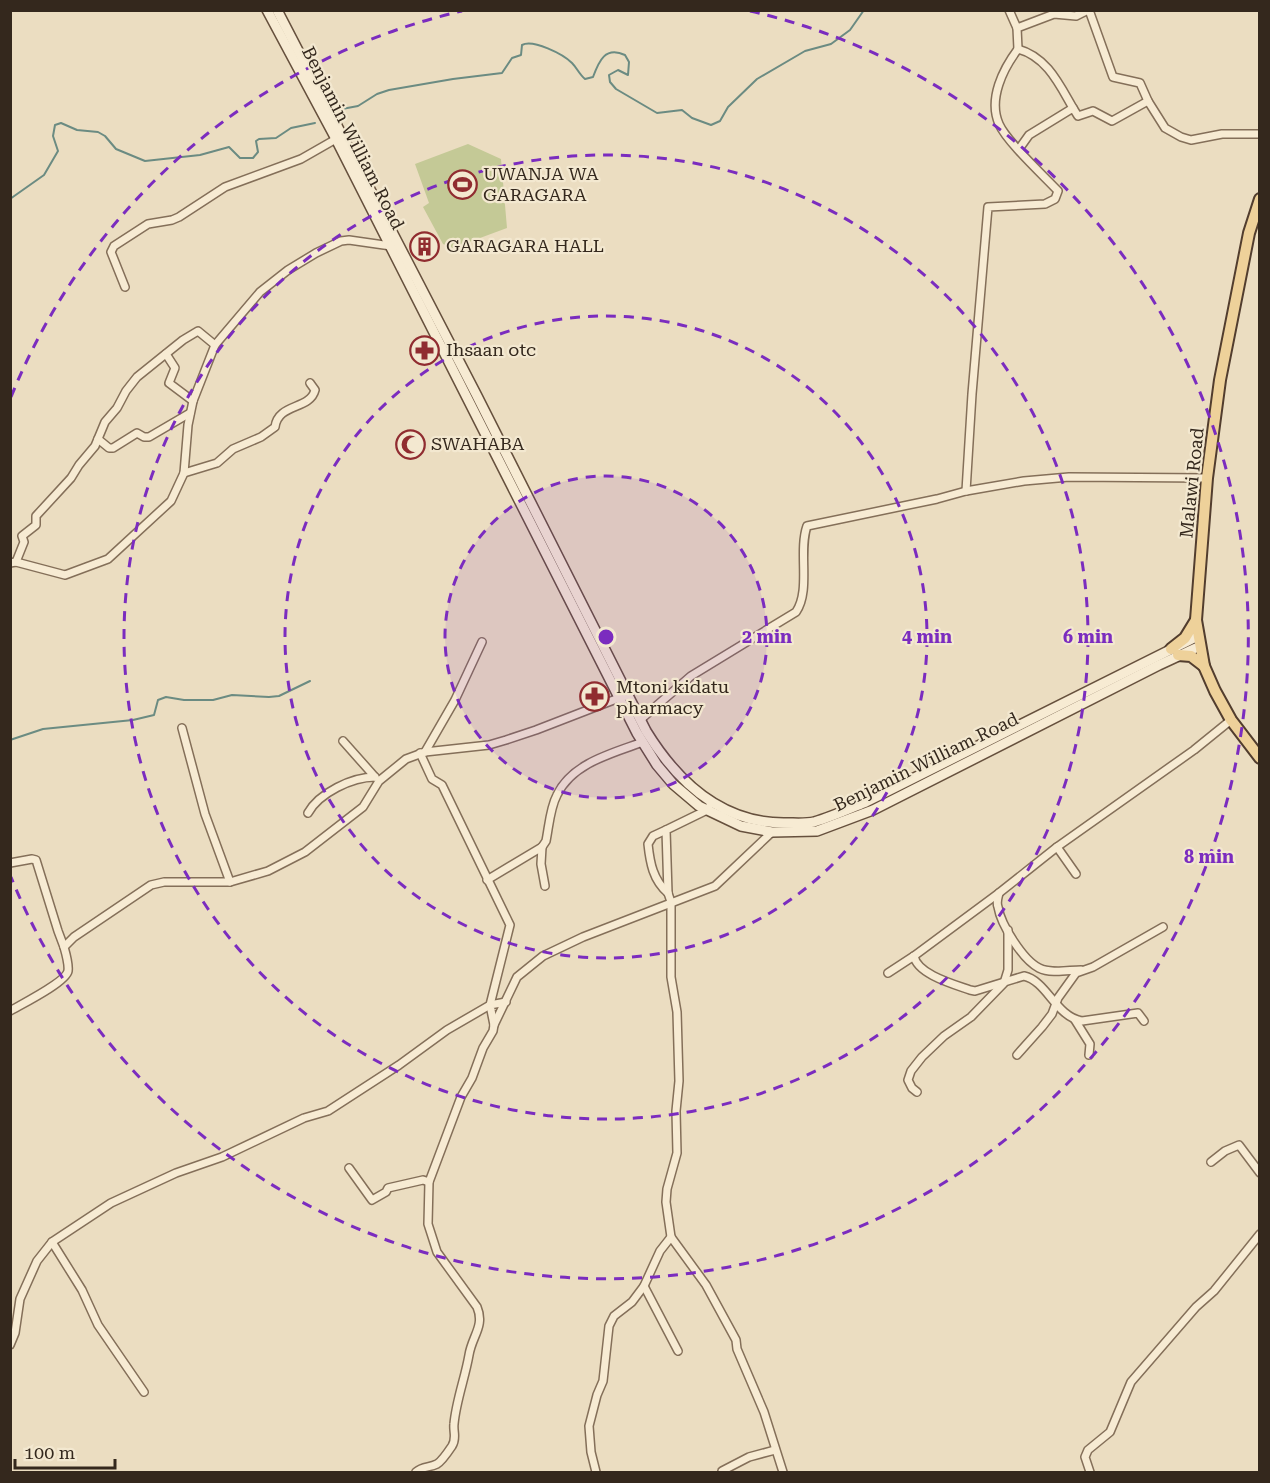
<svg xmlns="http://www.w3.org/2000/svg" width="1270" height="1483" font-family="'Roboto Serif',serif">
	<style>
		.pitch { fill: #c4c996 }
		.lines { fill: none; stroke-linecap: round; stroke-linejoin: round }
		.stream { stroke: #6b8b82; stroke-width: 2 }
		.minor-casing { stroke: #846f59; stroke-width: 10 }
		.secondary-casing { stroke: #66503d; stroke-width: 12 }
		.primary-casing { stroke: #523d2e; stroke-width: 14 }
		.minor { stroke: #f7ebd3; stroke-width: 7 }
		.secondary { stroke: #f7ebd3; stroke-width: 9 }
		.primary { stroke: #eed19a; stroke-width: 10 }
		.ring { fill: none; stroke: #7b2cbf; stroke-width: 3; stroke-dasharray: 10 8 }
		.labels { text-anchor: middle; stroke-width: 4.5; stroke-linejoin: round; paint-order: stroke }
		.street-label { font-size: 18px; fill: #34281d; stroke: #f3e8d0 }
		.poi-label { font-size: 18px; fill: #34281d; stroke: #f3e8d0; text-anchor: start }
		.centre { fill: #7b2cbf; stroke: #f3e8d0; stroke-width: 3 }
		.ring-label { font-size: 18px; text-anchor: middle; font-weight: bold; fill: #7b2cbf; stroke: #f3e8d0; stroke-width: 4.5; stroke-linejoin: round; paint-order: stroke }
	</style>
	<rect width="100%" height="100%" fill="#ebddc1"/>
	<path class="pitch" d="M468 144 501 159 507 228 453 248 443 244 423 207 429 203 415 164Z"/>
	<g class="lines">
		<g class="stream">
			<path d="M342 109 358 106 377 94 389 90 453 79 502 73 512 58 521 55 522 45C533 39 563 54 572 63 577 68 579 74 585 79L593 77C599 61 605 46 625 55L629 62 628 75 618 70 609 75 610 82 616 89 657 113 682 110 692 118 711 125 720 121 728 107 757 79 805 51 831 44 850 30 864 10"/>
			<path d="M10 199 44 175 58 151 53 136 55 125 61 123 77 130 98 132 105 136 116 149 145 161 200 155 229 147 240 158H253L258 152 256 141 259 139 276 138 291 128 315 123"/>
			<path d="M10 740 43 729 133 720 154 715 158 700 166 697 184 700H213L232 695 269 697 279 696 310 681"/>
		</g>
		<defs>
			<g id="minor">
				<path d="M1009 10 1017 28"/>
				<path d="M1089 10 1113 77 1140 83 1148 101 1165 128 1181 137 1191 140 1222 134H1260"/>
				<path d="M1018 49 1017 28 1054 14 1076 16 1088 10"/>
				<path d="M1019 149 1029 135 1073 108 1078 116 1093 111 1112 121 1148 101"/>
				<path d="M125 287 111 252 114 246 148 224 172 220 179 217 225 187 301 159 336 139"/>
				<path d="M166 354 175 368 169 383 193 401"/>
				<path d="M98 439 109 448H113L137 433 144 437H149L190 413"/>
				<path d="M184 473 217 463 233 449 261 437 275 427C278 403 310 410 315 390L310 383"/>
				<path d="M966 491 972 394 988 207 1045 204 1055 199 1058 191C1043 175 1007 142 999 124 988 99 1003 69 1018 49 1047 57 1059 84 1073 108"/>
				<path d="M16 562 24 542 22 536 36 525V516L71 478 79 465 95 446 105 422 117 408 126 391 137 377 183 340 198 331 215 345"/>
				<path d="M10 563 16 562 65 575 108 559 171 501 184 473 188 425 193 401 215 345 260 292 288 270 316 253 341 241 349 240 391 246"/>
				<path d="M640 720 691 676 796 612C811 590 798 552 807 526L937 499 966 491 1024 481 1069 477 1207 478"/>
				<path d="M182 728 205 814 230 882"/>
				<path d="M343 741 375 777"/>
				<path d="M425 752 455 700 482 642"/>
				<path d="M709 807 707 810 666 830 668 893 671 902V977L677 1012 679 1081 676 1111 677 1153 667 1189 666 1202 671 1237 706 1285 736 1340 737 1349 764 1412 783 1472"/>
				<path d="M308 813C319 793 352 777 375 777"/>
				<path d="M666 830 653 836 648 844C650 863 653 880 668 893"/>
				<path d="M542 847 541 864 545 886"/>
				<path d="M1057 847 1076 874"/>
				<path d="M10 863 32 859 36 860 58 931 64 947"/>
				<path d="M487 880 542 847 546 841C549 826 550 808 557 795 572 763 613 753 643 742"/>
				<path d="M999 893C998 898 996 902 998 907 1001 925 1023 960 1039 968 1051 974 1069 970 1081 970"/>
				<path d="M914 956C917 974 953 984 970 990L975 991 1024 976C1047 981 1056 1017 1082 1021L1138 1013 1144 1021"/>
				<path d="M888 973 914 956 999 893 1057 847 1194 750 1231 720"/>
				<path d="M10 1011C22 1004 66 982 68 971 69 964 66 954 64 947L74 937 151 885 164 882H230L268 871 305 852 363 807 379 781 406 759 425 752 489 745 506 740 536 730 624 696"/>
				<path d="M1075 1020 1090 1044 1089 1055"/>
				<path d="M494 1025 517 977 543 956 583 937 715 886 772 832"/>
				<path d="M1017 1055 1042 1027 1052 1014 1058 998 1076 973 1093 967 1163 927"/>
				<path d="M917 1092 912 1088 908 1080 911 1071 922 1057 944 1036 971 1017 1004 983 1008 970V930"/>
				<path d="M1211 1162 1225 1151 1239 1145 1260 1173"/>
				<path d="M349 1168 372 1200 386 1192 388 1188 423 1180 429 1182"/>
				<path d="M52 1242 82 1290 98 1325 144 1392"/>
				<path d="M644 1286 678 1351"/>
				<path d="M10 1345 15 1333 20 1299 37 1261 52 1242 111 1203 176 1173 222 1157 304 1118 328 1111 399 1065 447 1030 490 1005 510 925 442 785 432 779 420 753"/>
				<path d="M416 1472C423 1466 429 1468 437 1464 442 1461 448 1452 452 1446 457 1438 453 1432 454 1424 456 1401 465 1378 469 1355 472 1336 485 1326 477 1307L437 1252 428 1224 429 1182 461 1097 472 1078 483 1048 493 1031 494 1025 490 1005 506 1002"/>
				<path d="M596 1472 591 1452 589 1426 597 1395 603 1381 609 1326 614 1316 632 1302 644 1286 660 1251 671 1237"/>
				<path d="M722 1472V1471L749 1457 775 1450"/>
				<path d="M1090 1472 1085 1457 1088 1450 1110 1432 1131 1382 1196 1307 1214 1291 1260 1234"/>
			</g>
			<g id="secondary">
				<path d="M267 10 336 139 637 733 657 765 673 784 699 806 741 826 772 832 817 831 873 810 1159 665 1200 646"/>
				<path d="M277 10 476 394 646 731C678 783 723 824 786 823 795 823 805 824 814 822 831 817 849 809 866 802L1198 636"/>
			</g>
			<g id="primary">
				<path d="M1260 199 1249 233 1220 380 1207 478 1196 620 1204 666 1215 691 1231 720 1260 758"/>
				<path d="M1171 649 1185 638 1196 620"/>
				<path d="M1178 655 1191 656 1204 666"/>
			</g>
		</defs>
		<use href="#minor" class="minor-casing"/>
		<use href="#secondary" class="secondary-casing"/>
		<use href="#primary" class="primary-casing"/>
		<use href="#minor" class="minor"/>
		<use href="#secondary" class="secondary"/>
		<use href="#primary" class="primary"/>
	</g>
	<circle cx="606" cy="637" r="161" fill="#7b2cbf" fill-opacity=".12"/>
	<g class="ring">
		<circle cx="606" cy="637" r="161"/>
		<circle cx="606" cy="637" r="321"/>
		<circle cx="606" cy="637" r="482"/>
		<path d="M11 397A642 642 0 0 1 462 11M750 11A642 642 0 1 1 11 877"/>
	</g>
	<defs>
		<symbol id="stadium-ring" viewBox="-11 -11 22 22"><circle r="9.5" fill="#f3e8d0" stroke="#902c30" stroke-width="1.5"/><path d="M0-5a6.5 5 0 1 0 0 10a6.5 5 0 1 0 0-10ZM-3.5-1.8h7v3.6h-7Z" fill="#902c30"/></symbol>
		<symbol id="building-ring" viewBox="-11 -11 22 22"><circle r="9.5" fill="#f3e8d0" stroke="#902c30" stroke-width="1.5"/><path d="M-4-6H4V6H1V3H-1V6H-4ZM-2.5-4.3h1.7v1.8h-1.7ZM.8-4.3h1.7v1.8H.8ZM-2.5-1h1.7V.8h-1.7ZM.8-1h1.7V.8H.8Z" fill="#902c30"/></symbol>
		<symbol id="pharmacy-ring" viewBox="-11 -11 22 22"><circle r="9.5" fill="#f3e8d0" stroke="#902c30" stroke-width="1.5"/><path d="M-2-6h4v4h4v4h-4v4h-4v-4h-4v-4h4Z" fill="#902c30"/></symbol>
		<symbol id="mosque-ring" viewBox="-11 -11 22 22"><circle r="9.5" fill="#f3e8d0" stroke="#902c30" stroke-width="1.5"/><path d="M3.5-4.9A6 6 0 1 0 3.5 4.9A5 5 0 1 1 3.5-4.9Z" fill="#902c30"/></symbol>
	</defs>
	<g fill-rule="evenodd">
		<use href="#stadium-ring" x="446" y="168" width="33" height="33"/>
		<use href="#building-ring" x="408" y="230" width="33" height="33"/>
		<use href="#pharmacy-ring" x="408" y="334" width="33" height="33"/>
		<use href="#mosque-ring" x="394" y="428" width="33" height="33"/>
		<use href="#pharmacy-ring" x="578" y="680" width="33" height="33"/>
	</g>
	<g class="labels">
		<g class="street-label">
			<text transform="translate(353 138) rotate(63)" y="6">Benjamin William Road</text>
			<text transform="translate(1192 483) rotate(-84)" y="6">Malawi Road</text>
			<text transform="translate(926 762) rotate(-26)" y="6">Benjamin William Road</text>
		</g>
		<g class="poi-label">
			<text x="483" y="180">UWANJA WA<tspan x="483" dy="21">GARAGARA</tspan></text>
			<text x="446" y="252">GARAGARA HALL</text>
			<text x="446" y="356">Ihsaan otc</text>
			<text x="431" y="450">SWAHABA</text>
			<text x="616" y="693">Mtoni kidatu<tspan x="616" dy="21">pharmacy</tspan></text>
		</g>
	</g>
	<circle cx="606" cy="637" r="9" class="centre"/>
	<g class="ring-label">
		<text x="767" y="643">2 min</text>
		<text x="927" y="643">4 min</text>
		<text x="1088" y="643">6 min</text>
		<text x="1209" y="863">8 min</text>
	</g>
	<rect width="1270" height="1483" fill="none" stroke="#34281d" stroke-width="24"/>
	<path d="M15 1459v9h100v-9" fill="none" stroke="#34281d" stroke-width="3"/>
	<text x="24" y="1459" font-size="18" fill="#34281d" stroke="#f3e8d0" stroke-width="4.5" paint-order="stroke">100 m</text>
</svg>
